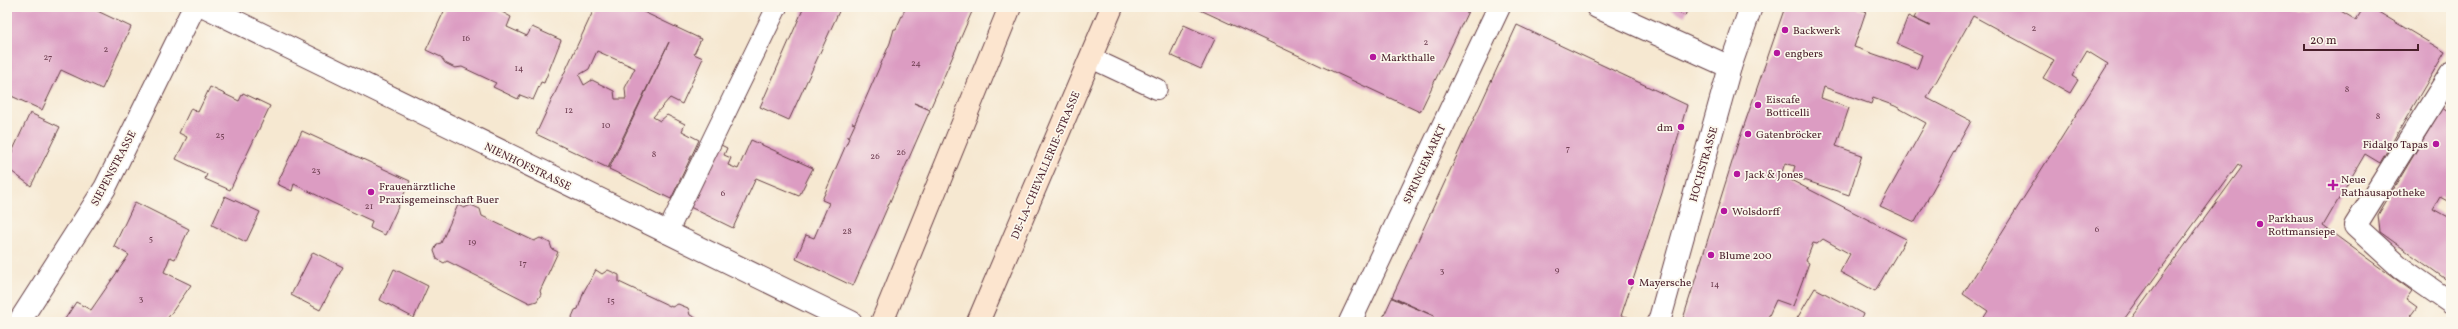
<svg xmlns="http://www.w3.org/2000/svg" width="2458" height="329" font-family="Vollkorn,serif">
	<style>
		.building { fill: #dc9cc2; fill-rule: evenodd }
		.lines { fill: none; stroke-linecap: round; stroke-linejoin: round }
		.service-casing { stroke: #643d44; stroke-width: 22 }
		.pedestrian-casing { stroke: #643d44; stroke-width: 24 }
		.minor-casing { stroke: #643d44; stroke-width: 24 }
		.secondary-casing { stroke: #643d44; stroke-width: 24 }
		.service { stroke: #fff; stroke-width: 20 }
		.pedestrian { stroke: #fff; stroke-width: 22 }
		.minor { stroke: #fff; stroke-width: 22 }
		.secondary { stroke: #fce5cf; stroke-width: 22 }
		.poi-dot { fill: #b5179e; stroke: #fbf7ec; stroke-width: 1.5 }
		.labels { text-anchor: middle; stroke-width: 3.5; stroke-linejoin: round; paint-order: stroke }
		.number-label { font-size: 9px; fill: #6e3e51 }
		.poi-label { font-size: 11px; fill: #4a1f2b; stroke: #fbf7ec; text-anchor: start }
		.street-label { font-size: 11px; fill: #4a1f2b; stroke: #fbf7ec }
	</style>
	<rect width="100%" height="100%" fill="#fbf7ec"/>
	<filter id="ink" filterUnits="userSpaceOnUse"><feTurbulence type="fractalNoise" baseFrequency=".025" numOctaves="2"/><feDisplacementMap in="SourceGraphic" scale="8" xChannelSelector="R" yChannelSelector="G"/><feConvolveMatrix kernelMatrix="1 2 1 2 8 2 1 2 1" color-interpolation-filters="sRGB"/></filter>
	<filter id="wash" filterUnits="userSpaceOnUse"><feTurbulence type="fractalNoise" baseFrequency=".012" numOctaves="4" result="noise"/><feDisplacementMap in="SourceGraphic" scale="16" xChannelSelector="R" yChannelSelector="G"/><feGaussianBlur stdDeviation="0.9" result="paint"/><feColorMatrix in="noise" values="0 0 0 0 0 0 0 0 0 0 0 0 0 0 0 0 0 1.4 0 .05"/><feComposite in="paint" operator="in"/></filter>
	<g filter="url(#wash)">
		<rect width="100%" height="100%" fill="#f6e8d1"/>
		<g id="blocks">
			<g class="building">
				<path d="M7 7H89L131 27 102 89 61 70 42 110 7 94 11 79 7 85Z"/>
				<path d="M446 7H493L511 17 507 27 527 36 532 27 561 40 544 83 541 82 533 100 520 95 518 99 493 87 496 83 462 67 455 68 445 63 441 57 426 50Z"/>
				<path d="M595 7H633L701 39 694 54 703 58 682 104 670 98 653 117 660 121 667 115 685 124 682 131 699 140 671 199 609 169 669 42 608 168 536 134ZM597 51 635 68 625 88 626 99H615L614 91 592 80 584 85 579 75 589 69Z"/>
				<path d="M804 7H841L789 120 760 107Z"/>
				<path d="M906 7H974L930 109 914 103 930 110 853 286 796 259 806 235 814 238 829 203 822 200 849 138 847 137H849L855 124 852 123H855L890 43 894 29H896Z"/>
				<path d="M1194 7H1470L1420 112Z"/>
				<path d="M1665 7H1688L1685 16Z"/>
				<path d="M1785 7H1859L1858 9 1866 11 1854 47 1917 69 1922 55 1897 44 1908 16 1930 26 1914 18 1920 7H2334L2356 20 2364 7H2370L2445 52 2380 163 2365 154 2323 226 2412 291 2406 299 2417 307 2411 315 2419 322H2129L2242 167 2238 164 2122 322H1981L1988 311 1963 294 2108 64 2087 51 2072 76 2078 80 2070 93 2043 78 2054 60 1973 16 1927 98 1971 121 1915 222 1880 206 1926 123 1895 106 1873 98 1871 104 1824 87 1821 98 1849 108 1836 146 1862 155 1849 195 1792 176 1795 166 1785 163 1781 175 1906 239 1875 291 1840 272 1850 254 1823 239 1817 244 1813 243 1806 261 1809 263 1793 306 1776 300 1766 322H1682L1737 146Z"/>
				<path d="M1184 25 1215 39 1201 69 1170 55Z"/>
				<path d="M1517 25 1687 105 1662 193 1621 316 1628 317 1626 322H1381L1392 298 1434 316 1392 297Z"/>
				<path d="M210 87 239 101 243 93 270 106 230 190 205 179 207 174 176 159 187 137 179 133 191 108 198 112Z"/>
				<path d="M2442 108 2451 114V203L2440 197 2433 209 2451 219 2446 231 2451 234V283L2380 232 2378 215Z"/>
				<path d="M30 113 60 127 31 186 7 168V163Z"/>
				<path d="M302 131 410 181 385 235 370 228 372 221 333 203 294 184 292 191 277 184Z"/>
				<path d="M751 140 813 168 799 196 756 178 733 228 690 207 719 144 727 148 724 155 731 158 728 165 738 169Z"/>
				<path d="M225 196 260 212 246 242 212 225Z"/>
				<path d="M135 202 189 229 175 259 170 257 164 272 191 285 165 322H63L76 302 91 310 129 255 114 246Z"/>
				<path d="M458 205 464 208 471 205 480 209 482 216 534 241 540 238 550 243 552 249 558 252 540 291 541 294 537 301 530 303 485 280 447 261 444 263 437 259 434 251 437 244 441 243Z"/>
				<path d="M313 252 343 267 320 310 291 295Z"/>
				<path d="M394 269 428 286 414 318 380 300Z"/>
				<path d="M596 270 602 274 608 270 619 275V282L672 307 678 304 688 308 690 315 696 318 694 322H574L572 317 575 310 578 309 584 291Z"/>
				<path d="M1815 288 1863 314 1860 322H1795Z"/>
			</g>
		</g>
	</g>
	<g filter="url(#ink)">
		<use href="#blocks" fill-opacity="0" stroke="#643d44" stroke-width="1"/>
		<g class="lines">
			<defs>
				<g id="service">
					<path d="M1091 58 1157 89"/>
					<path d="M667 233 777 7"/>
				</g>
				<g id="pedestrian">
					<path d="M1597 7 1730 67"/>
					<path d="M2451 73 2355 226 2401 268 2451 303"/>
					<path d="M1350 322 1499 7"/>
					<path d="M1659 322 1730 67 1751 7"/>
				</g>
				<g id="minor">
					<path d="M206 7 851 322"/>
					<path d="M19 322 105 188 194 7"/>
				</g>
				<g id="secondary">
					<path d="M882 322 1010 7"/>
					<path d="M978 322 1112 7"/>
				</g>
			</defs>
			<use href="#service" class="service-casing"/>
			<use href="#pedestrian" class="pedestrian-casing"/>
			<use href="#minor" class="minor-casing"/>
			<use href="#secondary" class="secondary-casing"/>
			<use href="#service" class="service"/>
			<use href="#pedestrian" class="pedestrian"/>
			<use href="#minor" class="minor"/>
			<use href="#secondary" class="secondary"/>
		</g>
	</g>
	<g class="poi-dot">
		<circle cx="1785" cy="30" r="4"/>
		<circle cx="1777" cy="53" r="4"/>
		<circle cx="1373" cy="57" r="4"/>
		<circle cx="1758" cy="105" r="4"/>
		<circle cx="1681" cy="127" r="4"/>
		<circle cx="1748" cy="134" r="4"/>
		<circle cx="2436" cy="144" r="4"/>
		<circle cx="1737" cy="174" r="4"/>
		<path d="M2331 179h4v4h4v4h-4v4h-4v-4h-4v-4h4z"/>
		<circle cx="371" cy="192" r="4"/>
		<circle cx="1724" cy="211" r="4"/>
		<circle cx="2260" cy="224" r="4"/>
		<circle cx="1711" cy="255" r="4"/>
		<circle cx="1631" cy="282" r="4"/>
	</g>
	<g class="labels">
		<g class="number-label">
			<text x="2034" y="31">2</text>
			<text x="466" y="41">16</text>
			<text x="1426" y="45">2</text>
			<text x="106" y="52">2</text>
			<text x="48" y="60">27</text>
			<text x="916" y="66">24</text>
			<text x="519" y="71">14</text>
			<text x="2347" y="92">8</text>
			<text x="569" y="113">12</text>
			<text x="2378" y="119">8</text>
			<text x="606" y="128">10</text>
			<text x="220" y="138">25</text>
			<text x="1568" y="151">7</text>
			<text x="901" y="155">26</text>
			<text x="654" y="157">8</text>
			<text x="875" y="159">26</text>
			<text x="316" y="173">23</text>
			<text x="723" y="196">6</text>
			<text x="369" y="209">21</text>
			<text x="2097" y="232">6</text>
			<text x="847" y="234">28</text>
			<text x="151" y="241">5</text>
			<text x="472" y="245">19</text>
			<text x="523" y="266">17</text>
			<text x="1442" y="273">3</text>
			<text x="1557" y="273">9</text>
			<text x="1715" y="287">14</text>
			<text x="141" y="301">3</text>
			<text x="611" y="303">15</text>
		</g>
		<g class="poi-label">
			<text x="1793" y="34">Backwerk</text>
			<text x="1785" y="57">engbers</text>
			<text x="1381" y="61">Markthalle</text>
			<text x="1766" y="103">Eiscafe<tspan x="1766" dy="13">Botticelli</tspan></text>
			<text x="1673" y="131" text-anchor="end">dm</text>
			<text x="1756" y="138">Gatenbröcker</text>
			<text x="2428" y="148" text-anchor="end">Fidalgo Tapas</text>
			<text x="1745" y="178">Jack &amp; Jones</text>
			<text x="2341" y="183">Neue<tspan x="2341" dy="13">Rathausapotheke</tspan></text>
			<text x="379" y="190">Frauenärztliche<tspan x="379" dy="13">Praxisgemeinschaft Buer</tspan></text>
			<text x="1732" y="215">Wolsdorff</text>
			<text x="2268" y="222">Parkhaus<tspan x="2268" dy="13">Rottmansiepe</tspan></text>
			<text x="1719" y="259">Blume 200</text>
			<text x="1639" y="286">Mayersche</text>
		</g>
		<g class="street-label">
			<text transform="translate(1424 164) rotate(-65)" y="4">SPRINGEMARKT</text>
			<text transform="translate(1703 164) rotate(-74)" y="4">HOCHSTRASSE</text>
			<text transform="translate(1045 165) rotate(-67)" y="4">DE-LA-CHEVALLERIE-STRASSE</text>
			<text transform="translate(528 166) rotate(26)" y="4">NIENHOFSTRASSE</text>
			<text transform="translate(113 168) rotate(-62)" y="4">SIEPENSTRASSE</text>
		</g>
	</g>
	<rect width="2458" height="329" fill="none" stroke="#fbf7ec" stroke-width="24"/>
	<path d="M2304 44v6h114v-6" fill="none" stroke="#4a1f2b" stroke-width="2"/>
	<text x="2310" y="44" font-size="12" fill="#4a1f2b" stroke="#fbf7ec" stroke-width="3" paint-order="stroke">20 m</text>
</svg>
